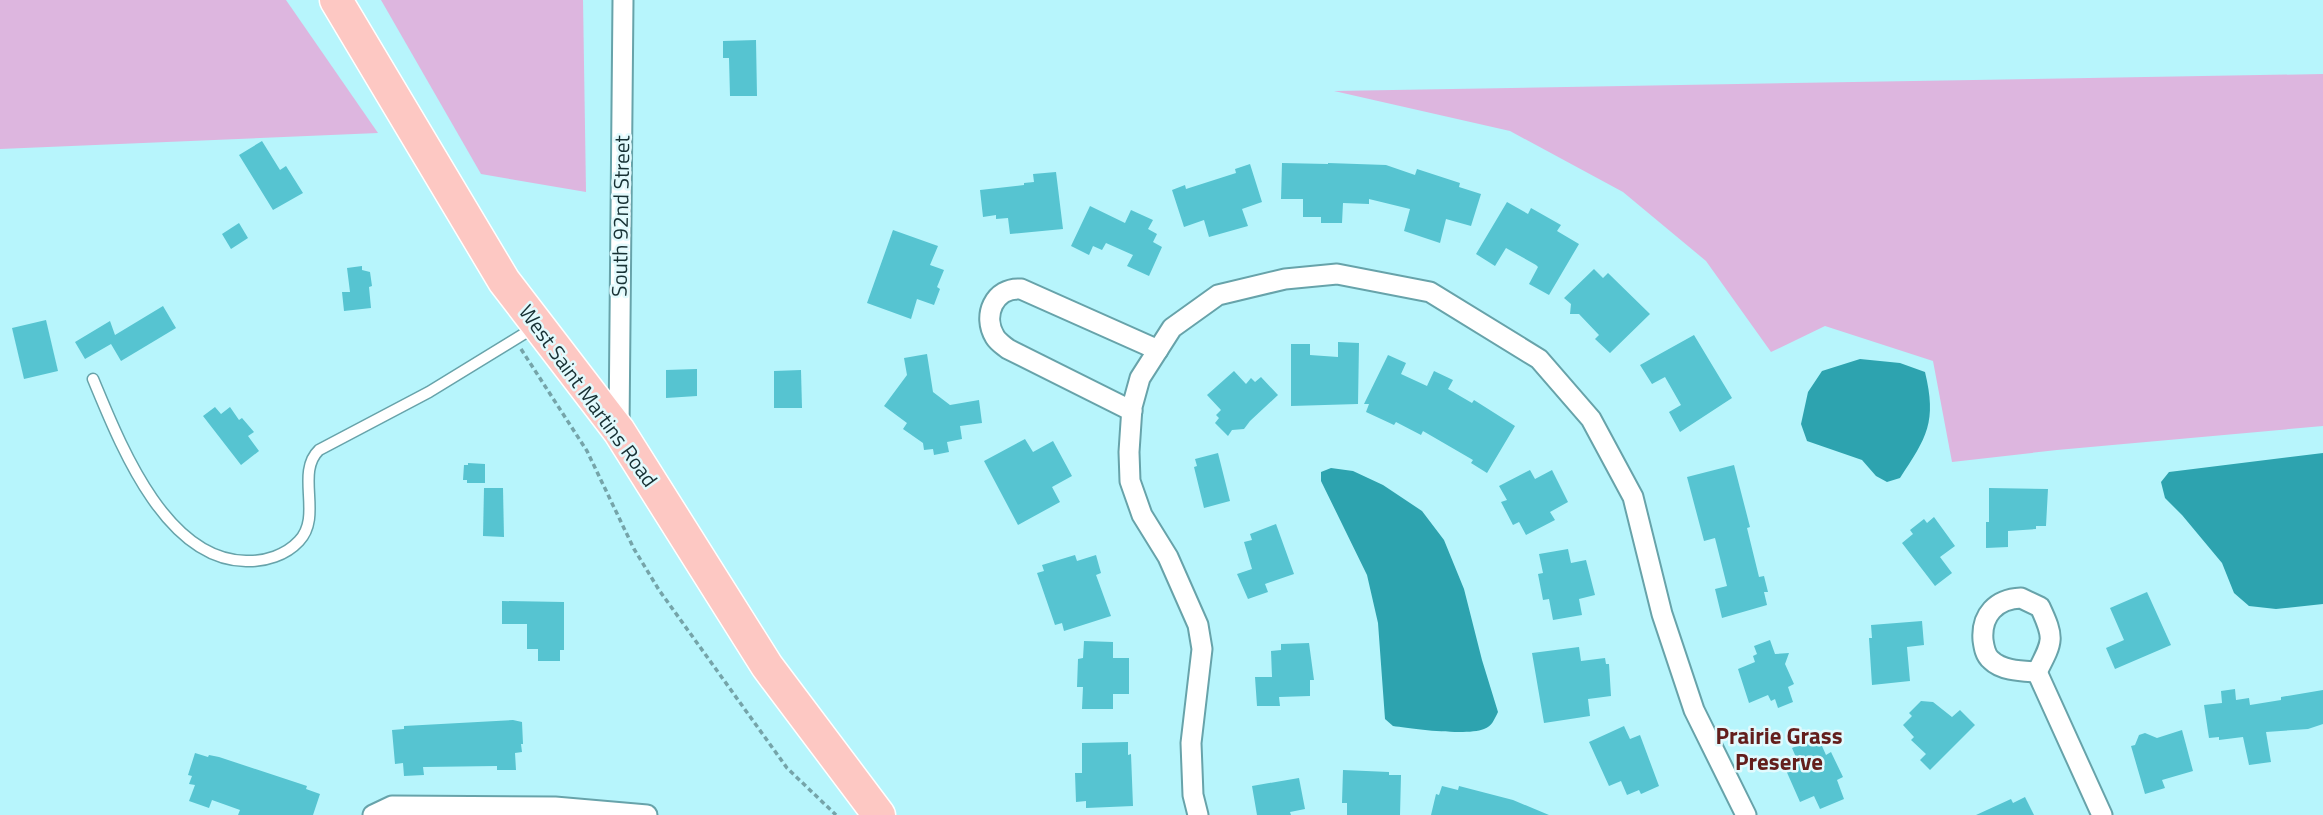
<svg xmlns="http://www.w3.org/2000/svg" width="2323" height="815" font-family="'Titillium Web',sans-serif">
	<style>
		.green { fill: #ddb6df }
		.water { fill: #2da3af }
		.building { fill: #56c4d1 }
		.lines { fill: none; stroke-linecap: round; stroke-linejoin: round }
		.lane-casing { stroke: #67a3aa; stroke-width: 13 }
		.street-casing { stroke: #67a3aa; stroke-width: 23 }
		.primary-casing { stroke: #fff; stroke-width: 35 }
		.path { stroke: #75a4a9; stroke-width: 3.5; stroke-dasharray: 5 3.5; stroke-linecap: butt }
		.lane { stroke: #fff; stroke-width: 10 }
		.street { stroke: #fff; stroke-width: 19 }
		.primary { stroke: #fdc8c3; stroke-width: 32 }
		.labels { text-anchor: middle; stroke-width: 5; stroke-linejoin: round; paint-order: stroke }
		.street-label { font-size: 21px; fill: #173033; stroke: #e2fafd }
		.neighbourhood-label { font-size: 23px; font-weight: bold; fill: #631e1c; stroke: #e2fafd }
	</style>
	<rect width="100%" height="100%" fill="#b7f5fc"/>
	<g class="green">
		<path d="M0 0H286L378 133 0 149Z"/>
		<path d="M381 0H583L586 192 481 174Z"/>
		<path d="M2323 74V426L2057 450 1952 462 1933 361 1825 326 1771 352 1706 261 1623 192 1510 131 1334 91Z"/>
	</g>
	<g class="water">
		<path d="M1860 359 1900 363 1925 372C1937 422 1927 437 1900 478L1887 482 1876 476 1862 460 1807 441 1801 424 1808 392 1822 371Z"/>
		<path d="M2323 453V604L2276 609 2249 606 2234 593 2222 563 2182 515 2165 498 2161 482 2169 472Z"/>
		<path d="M1331 468 1353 471 1383 485 1422 511 1444 540 1464 589 1482 660 1498 712C1494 720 1492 726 1484 729 1466 736 1414 729 1393 726L1385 719 1378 623 1367 575 1321 481V472Z"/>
	</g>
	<g class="building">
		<path d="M756 40 757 96H730L729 58H723V41Z"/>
		<path d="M262 141 280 170 286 166 303 193 273 210 239 155Z"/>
		<path d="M1282 163 1328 164V163L1386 165 1415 175 1417 169 1460 183 1459 187 1481 194 1471 226 1446 219 1440 243 1404 231 1410 209 1369 199V204L1343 203 1342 223H1321V217H1303V199H1281Z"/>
		<path d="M1250 164 1262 202 1242 209 1248 226 1209 237 1204 220 1184 227 1172 190 1185 185 1186 189 1236 173 1235 169Z"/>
		<path d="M1056 172 1063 229 1010 234 1008 218 996 219V215L983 217 980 190 1024 185V183L1034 182 1033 174Z"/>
		<path d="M1507 202 1528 214 1531 208 1561 225 1557 231 1579 244 1549 295 1529 284 1538 267 1536 265 1506 248 1495 266 1476 254Z"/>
		<path d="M1090 206 1125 223 1131 210 1153 220 1148 229 1157 234 1153 242 1162 247 1149 276 1127 266 1133 255 1106 243 1102 250 1093 246 1089 255 1071 246Z"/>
		<path d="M239 223 248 238 231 249 222 234Z"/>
		<path d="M893 230 938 246 930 265 944 270 937 287 940 289 934 305 917 299 911 319 867 303Z"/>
		<path d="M362 266V270L370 272 372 286 369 287 371 308 344 311 342 292H350L347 268Z"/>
		<path d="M1594 269 1603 278 1608 273 1650 314 1610 353 1595 339 1599 335 1579 314H1570L1571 304 1564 298Z"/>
		<path d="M163 306 176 328 121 361 111 344 85 359 75 342 110 321 115 335Z"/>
		<path d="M46 320 58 371 24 379 12 328Z"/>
		<path d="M1694 335 1732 398 1680 432 1669 412 1681 405 1665 377 1652 384 1640 365Z"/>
		<path d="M1338 342 1359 343 1358 404 1291 406V344H1310V355L1338 357Z"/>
		<path d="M927 354 933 392 950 405 979 400 982 423 960 426 962 439 947 442 949 452 934 455 933 449 924 450 923 443 903 429 907 423 884 406 907 375 904 358Z"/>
		<path d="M1388 355 1406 363 1401 374 1427 386 1434 371 1453 380 1448 389 1472 403 1474 400 1515 426 1487 473 1471 463 1473 460 1423 431 1421 435 1396 422 1394 425 1366 412 1369 404H1364Z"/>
		<path d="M697 369V396L666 398V370Z"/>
		<path d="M801 370 802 408H774V371Z"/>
		<path d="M1234 371 1246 384 1251 378 1255 382 1261 377 1278 395 1250 421 1244 429 1232 430 1228 436 1215 423 1219 418 1216 415 1221 410 1207 395Z"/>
		<path d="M215 407 221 414 230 407 239 420 242 418 254 432 248 436 259 451 241 465 203 416Z"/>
		<path d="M1025 439 1033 452 1053 441 1072 476 1052 487 1060 502 1018 525 984 461Z"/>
		<path d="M1218 453 1230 501 1204 508 1194 467 1197 466 1195 459Z"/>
		<path d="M468 463 485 464V483H467V480H463L464 465H468Z"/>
		<path d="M1734 465 1750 527 1747 528 1759 577 1764 576 1768 592H1764L1767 605 1722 618 1715 589 1727 586 1715 538 1704 541 1687 477Z"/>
		<path d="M1530 470 1535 479 1552 470 1568 502 1550 512 1555 520 1526 535 1519 522 1513 525 1501 502 1507 500 1499 486Z"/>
		<path d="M484 488H503L504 537 483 536Z"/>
		<path d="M1989 488 2048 489 2046 526H2036V529L2008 531V547L1986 548V522H1989Z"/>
		<path d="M1934 517 1955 546 1940 557 1952 573 1935 586 1902 543 1913 534 1910 530 1924 519 1927 523Z"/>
		<path d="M1276 524 1294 574 1265 584 1268 592 1248 599 1237 574 1252 569 1244 542 1252 540 1250 534Z"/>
		<path d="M1568 549 1571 563 1586 560 1595 595 1579 599 1582 615 1553 620 1549 599 1543 600 1538 574 1543 573 1539 554Z"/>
		<path d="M1075 555 1077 561 1096 555 1101 573 1096 575 1111 616 1064 631 1062 623 1055 625 1037 573 1044 571 1042 565Z"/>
		<path d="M2147 592 2171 645 2115 669 2106 648 2124 640 2110 608Z"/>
		<path d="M502 601 564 602V650H560V661H538V649H527V624H502Z"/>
		<path d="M1922 621 1924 645 1907 647 1910 681 1872 685 1869 638H1872L1871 625Z"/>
		<path d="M1770 640 1775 654 1789 653 1785 664 1794 684 1788 687 1793 702 1778 708 1775 699 1771 701 1768 695 1749 703 1738 669 1755 662 1753 656 1757 654 1754 646Z"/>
		<path d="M1084 641 1113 642V658H1129V694H1113V709H1082L1083 687H1077L1078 659 1083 658Z"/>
		<path d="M1309 643 1314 680H1310V696L1279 697 1280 706H1257L1255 677H1272L1271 651 1281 650V644Z"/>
		<path d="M1579 647 1581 661 1605 658 1606 664H1609L1611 696 1588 699 1590 716 1544 723 1532 653Z"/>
		<path d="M2235 689 2236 700 2249 698 2250 705 2281 700V697L2323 690V724L2308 729 2266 732 2271 762 2249 765 2243 737 2219 740V737L2209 738 2204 705 2222 703 2221 691Z"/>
		<path d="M1921 701 1933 702 1952 717 1960 710 1975 725 1930 770 1920 760 1926 754 1911 740 1914 737 1903 725 1912 716 1909 713Z"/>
		<path d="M513 720 522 722 523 744H521L522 752 515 753 516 770H497V766L423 767 424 775 404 776 403 763 395 764 392 730 404 729V726Z"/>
		<path d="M1624 726 1630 739 1640 735 1659 786 1641 794 1639 790 1627 795 1621 781 1609 786 1589 742Z"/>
		<path d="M2182 730 2193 771 2162 780 2165 788 2145 794 2131 746 2135 745 2139 735 2145 733 2157 738Z"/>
		<path d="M1818 737 1826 755 1831 752 1843 777 1837 780 1844 799 1820 809 1814 796 1800 802 1785 768 1798 762 1792 748Z"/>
		<path d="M1128 742V755L1131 754 1133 806 1086 808V801L1076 802 1075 773H1082V743Z"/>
		<path d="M195 753 208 757 209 755 219 757 307 786 306 789 320 794 313 815H238L240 810 212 800 209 808 189 801 195 785 189 784 192 776 188 775Z"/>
		<path d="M1343 770 1389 772V775H1401L1400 815H1347V803H1342Z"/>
		<path d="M1299 778 1305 809 1290 812 1291 815H1257L1252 786Z"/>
		<path d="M1442 786 1458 790 1459 786 1513 800 1549 815H1431L1436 794 1439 795Z"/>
		<path d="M2025 797 2034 815H1976L2011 799 2013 803Z"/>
	</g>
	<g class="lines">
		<defs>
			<path id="lane" d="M93 379C119 441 164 560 246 561 265 562 286 555 299 541 323 516 295 473 319 450L429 392 535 327"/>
			<g id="street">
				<path d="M1132 411 1008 349C1003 345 998 342 995 337 982 316 994 287 1021 289L1158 350"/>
				<path d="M619 430 623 0"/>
				<path d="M2021 598 2040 607C2055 639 2053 641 2037 672 2023 671 2002 671 1991 660 1985 655 1984 647 1983 640 1981 615 1996 599 2021 598Z"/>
				<path d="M2037 672 2102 815"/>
				<path d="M373 815 392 806 555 807 647 815"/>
				<path d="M1198 815 1193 795 1191 743 1202 649 1198 625 1168 557 1142 515 1130 481 1129 452 1132 407 1140 378 1172 328 1218 295 1285 279 1337 274 1430 292 1539 359 1591 419 1633 497 1662 614 1694 710 1746 815"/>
			</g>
			<path id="primary" d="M336 0 504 281 619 431 767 666 879 815"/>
		</defs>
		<use href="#lane" class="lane-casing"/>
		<use href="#street" class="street-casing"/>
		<use href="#primary" class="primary-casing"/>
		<path class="path" d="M521 349 587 451 634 549 659 590 787 768 836 815"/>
		<use href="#lane" class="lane"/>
		<use href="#street" class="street"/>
		<use href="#primary" class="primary"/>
	</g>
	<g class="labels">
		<g class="street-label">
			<text transform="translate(621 216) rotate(-89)" y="7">South 92nd Street</text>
			<text transform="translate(588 396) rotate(54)" y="7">West Saint Martins Road</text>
		</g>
		<g class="neighbourhood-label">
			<text x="1779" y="744">Prairie Grass<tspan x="1779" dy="26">Preserve</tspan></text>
		</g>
	</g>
</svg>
